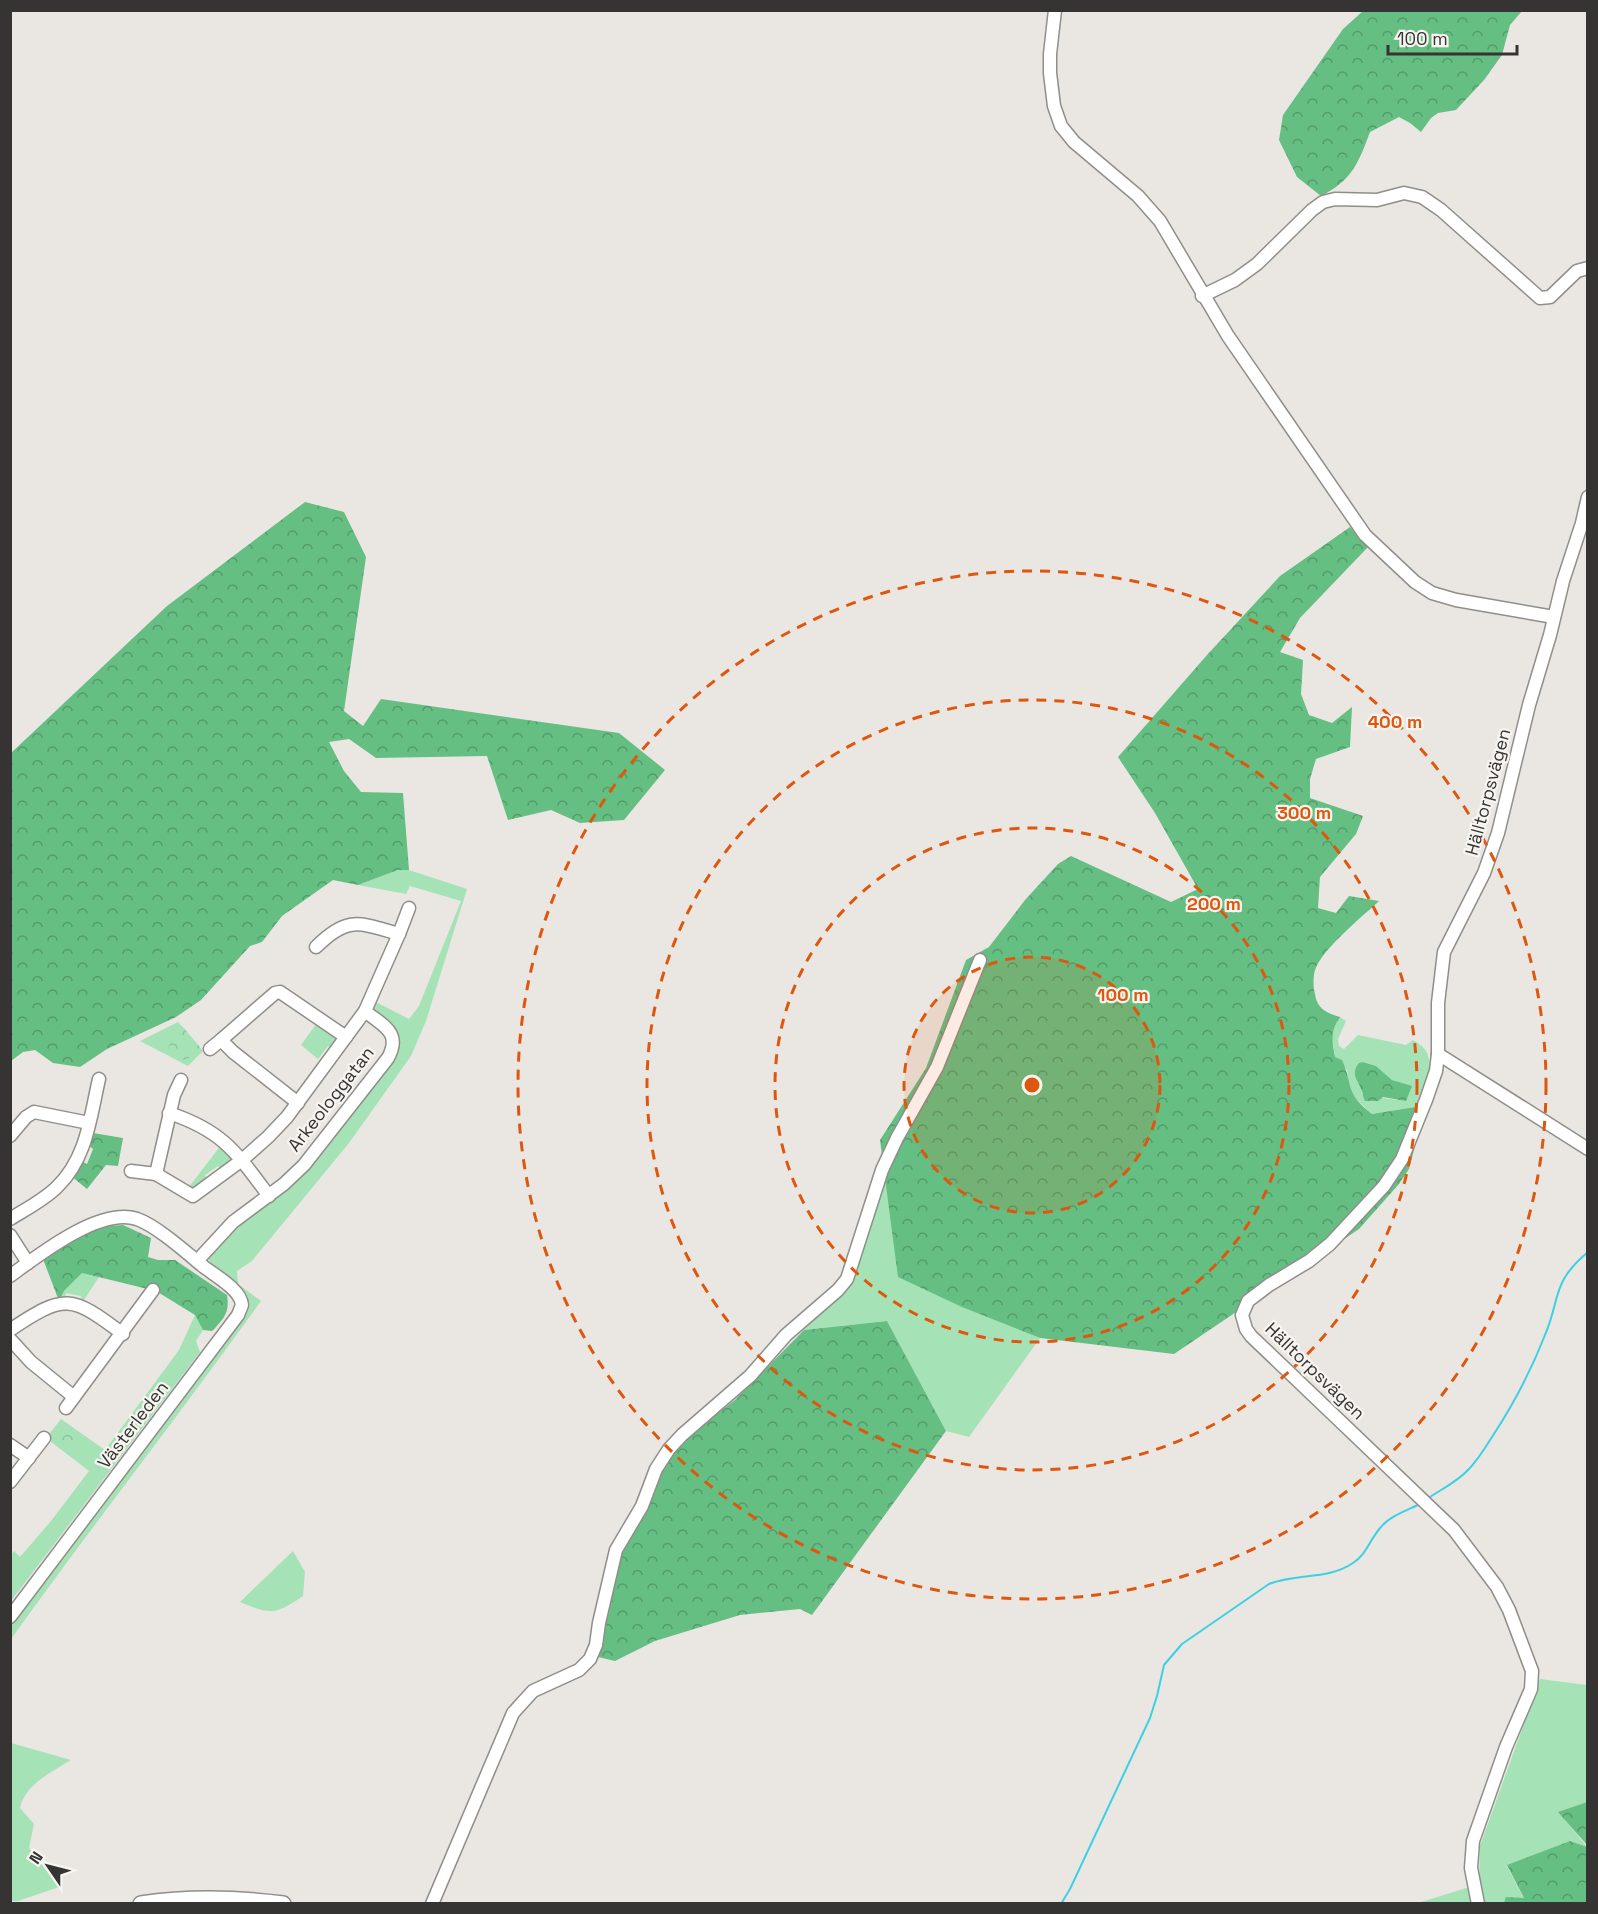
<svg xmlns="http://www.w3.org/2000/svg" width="1598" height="1914" font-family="'Space Grotesk',sans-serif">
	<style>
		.grass { fill: #a5e2b6; fill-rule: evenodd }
		.forest { fill: url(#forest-crowns) }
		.park { fill: url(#park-crowns) }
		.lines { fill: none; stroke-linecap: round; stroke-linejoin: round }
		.stream { stroke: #3dd0e3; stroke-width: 2 }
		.minor-casing { stroke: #908e8a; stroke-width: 15 }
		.major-casing { stroke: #908e8a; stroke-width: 18 }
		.minor { stroke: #fff; stroke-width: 12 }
		.major { stroke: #fff; stroke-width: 15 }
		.ring { fill: none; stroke: #df570e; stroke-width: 3; stroke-dasharray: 10 8 }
		.labels { text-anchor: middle; stroke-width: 4.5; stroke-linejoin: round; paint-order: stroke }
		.street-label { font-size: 18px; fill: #353432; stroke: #f7f5f1 }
		.centre { fill: #df570e; stroke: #f7f5f1; stroke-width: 3 }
		.ring-label { font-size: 18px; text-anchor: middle; font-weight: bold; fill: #df570e; stroke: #f7f5f1; stroke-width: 4.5; stroke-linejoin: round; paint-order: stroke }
	</style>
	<defs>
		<pattern id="forest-crowns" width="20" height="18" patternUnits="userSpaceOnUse" patternTransform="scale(1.5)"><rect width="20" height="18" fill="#65be82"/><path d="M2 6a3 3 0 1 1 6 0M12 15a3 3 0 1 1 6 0" fill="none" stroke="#549b6b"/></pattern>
		<pattern id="park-crowns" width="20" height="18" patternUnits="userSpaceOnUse" patternTransform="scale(1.5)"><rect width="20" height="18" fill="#a5e2b6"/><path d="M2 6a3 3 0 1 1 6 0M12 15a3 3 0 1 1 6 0" fill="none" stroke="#8fc29d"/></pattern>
	</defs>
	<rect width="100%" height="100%" fill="#eae7e3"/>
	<g class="grass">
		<path d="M398 870H409L467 889 426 1021 411 1056 349 1143 252 1261 237 1271 238 1284 261 1301C179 1415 93 1525 11 1639V1622L250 1306C242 1285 215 1278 208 1257L225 1237 282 1193 395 1049 372 1013V1000L409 1019 419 1006 461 901 410 886 406 894 358 885Z"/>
		<path d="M1340 1017 1346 1021 1338 1039 1339 1046 1344 1049 1358 1035 1406 1045 1413 1040C1443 1055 1425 1084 1415 1107L1372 1114 1355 1098 1350 1090 1347 1070 1335 1057 1332 1036 1335 1024ZM1363 1062 1376 1066 1392 1080 1398 1082 1396 1100 1362 1094Z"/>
		<path d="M178 1022 203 1051 188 1066 140 1041Z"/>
		<path d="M317 1023 337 1039 333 1050 328 1046 318 1059 301 1045Z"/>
		<path d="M222 1144 233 1157 232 1162 222 1171 218 1166 205 1175 208 1181 194 1190 188 1188Z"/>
		<path d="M885 1172 963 1307 1040 1338 969 1437 946 1431 887 1321 804 1330 820 1310 854 1276Z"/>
		<path d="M82 1273 99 1277 82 1303 81 1296 66 1293 65 1299 59 1301 64 1291Z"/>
		<path d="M195 1315 203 1330 196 1341 200 1352 11 1601V1555L14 1551 20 1557 51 1521 89 1471 46 1438 61 1419 105 1450 179 1350Z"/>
		<path d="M293 1551 305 1572 303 1596C275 1615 271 1615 240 1602Z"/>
		<path d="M1540 1679 1587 1685V1802L1559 1812 1587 1847 1570 1841 1507 1866 1524 1899 1507 1897 1504 1904H1415L1479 1884 1480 1846Z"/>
		<path d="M11 1743 71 1760C52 1772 25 1784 20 1808L34 1824 29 1848 59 1887 18 1901H10Z"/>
	</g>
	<g class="forest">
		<path d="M1363 11H1522L1510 25 1502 55 1484 80 1456 110 1438 113 1431 118 1421 132 1410 123 1399 117 1370 132C1358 164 1352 180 1321 196L1297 177 1279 140 1283 115 1343 29Z"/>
		<path d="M305 502 344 512 366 557 344 711 363 726 381 699 619 733 665 770 624 820 580 823 551 810 508 820 487 756 376 758 349 739 329 742 344 771 361 792 403 793 409 870H398L358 885 333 880 282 916 262 942 250 946 201 1000 176 1017 107 1049 80 1067 53 1063 35 1050 23 1052 11 1061V753L167 606Z"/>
		<path d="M1350 527 1368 547 1300 618 1280 652 1303 660 1301 694 1309 715 1332 723 1352 707 1350 747 1316 759 1310 779V798L1363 816 1356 834 1320 877 1318 908 1336 913 1349 896 1379 901C1362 917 1322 949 1315 970 1313 977 1313 987 1315 994 1317 1009 1327 1013 1340 1017 1330 1031 1332 1041 1335 1057L1342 1060C1354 1087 1344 1092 1372 1114L1415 1107 1424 1112 1409 1169 1399 1184 1359 1229 1174 1354 1040 1338 962 1307 898 1277 880 1140 926 1068 966 960 989 947 1025 900 1058 864 1071 856 1171 902 1198 889 1155 813 1118 757 1207 655 1280 576Z"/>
		<path d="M1363 1062 1376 1066 1392 1080 1412 1086 1406 1101 1383 1097 1378 1101H1365C1363 1098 1363 1094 1362 1091 1358 1080 1350 1074 1359 1063Z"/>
		<path d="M93 1133 123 1138 118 1166 106 1165 87 1189 71 1176 81 1161 87 1164 93 1149 88 1145Z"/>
		<path d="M123 1225 151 1238 148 1257 158 1260H175L227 1295C230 1312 224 1319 212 1331L203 1330 195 1315 156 1291 82 1273 64 1291 59 1301 43 1259 93 1227Z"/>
		<path d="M887 1321 946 1431 812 1615 800 1609 740 1615 655 1641 615 1661 594 1656 618 1555 664 1464 693 1432 735 1400 804 1330Z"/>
		<path d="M1587 1802H1588L1587 1845 1558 1812Z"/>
		<path d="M1570 1841 1587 1847V1903H1504L1506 1897 1524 1898 1507 1865Z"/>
	</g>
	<g class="park">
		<path d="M182 1026 200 1047 186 1061 167 1051 174 1034Z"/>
		<path d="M63 1426 77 1437 67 1451 52 1440Z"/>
	</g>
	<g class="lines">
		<g class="stream">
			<path d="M1427 1499C1440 1490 1457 1482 1468 1470 1478 1460 1485 1448 1492 1437 1513 1405 1531 1371 1545 1335 1561 1297 1551 1283 1588 1252"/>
			<path d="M1061 1904 1070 1889 1150 1718 1157 1696 1164 1665 1182 1644 1269 1584C1297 1573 1328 1580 1353 1563 1367 1554 1370 1539 1381 1527 1390 1516 1408 1510 1420 1504"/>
		</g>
		<defs>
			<g id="minor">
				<path d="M1055 10 1050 54V73L1054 106 1061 126 1074 142 1138 196 1160 221 1228 336 1365 535 1415 582 1432 593 1456 600 1554 617"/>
				<path d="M1202 296 1235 280 1257 264 1312 210 1323 202 1335 199 1377 200 1404 193 1422 197 1441 210 1540 298 1550 297 1577 271 1588 268"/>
				<path d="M399 934 409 908"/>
				<path d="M210 1049 221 1040"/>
				<path d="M1438 1054 1588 1149"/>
				<path d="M181 1080 174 1095 156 1174 193 1196 242 1160 268 1137 287 1117 365 1011 399 934C360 923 348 915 316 947"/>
				<path d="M298 1103 233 1052 221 1040 275 993 280 992 346 1037"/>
				<path d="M169 1113C223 1131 236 1152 269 1196"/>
				<path d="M10 1136 26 1117 34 1112 89 1123"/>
				<path d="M131 1171 156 1174"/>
				<path d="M10 1219C26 1209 44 1200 57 1187 87 1158 90 1118 99 1079"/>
				<path d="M10 1235 28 1263"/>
				<path d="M197 1261 233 1222 284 1184 304 1165 388 1058C402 1032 383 1026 365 1011"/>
				<path d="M10 1276C40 1254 100 1207 137 1219 157 1226 187 1253 204 1267 216 1276 241 1290 242 1305L238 1315 10 1617"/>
				<path d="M10 1330C65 1293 71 1295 123 1334"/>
				<path d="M10 1339 31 1362 74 1397"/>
				<path d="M66 1408 153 1290"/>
				<path d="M10 1445 29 1458"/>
				<path d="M10 1482 44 1438"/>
				<path d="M432 1904 513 1713 533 1691 579 1670 590 1659 596 1645 599 1623 616 1550 642 1506 656 1469 669 1449 682 1435 750 1376 786 1335 838 1290 847 1279 882 1170 897 1138 937 1067 980 960"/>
				<path d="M1478 1904 1471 1868 1473 1841 1506 1747 1531 1689 1532 1671 1509 1610 1497 1587 1454 1530 1251 1336 1246 1329 1242 1315 1248 1301 1269 1285 1309 1261 1330 1244 1384 1186 1402 1159 1426 1100 1436 1071 1438 1054V1003L1444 952 1484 873 1498 833 1529 705 1550 635 1563 581 1582 523 1588 497"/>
			</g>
			<path id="major" d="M141 1904C188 1897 236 1898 283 1904"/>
		</defs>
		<use href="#minor" class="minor-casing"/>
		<use href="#major" class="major-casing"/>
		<use href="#minor" class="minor"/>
		<use href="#major" class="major"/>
	</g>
	<circle cx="1032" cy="1085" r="128" fill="#df570e" fill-opacity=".12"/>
	<g class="ring">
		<circle cx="1032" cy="1085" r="128"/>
		<circle cx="1032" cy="1085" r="257"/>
		<circle cx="1032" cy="1085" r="385"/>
		<circle cx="1032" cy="1085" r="514"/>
	</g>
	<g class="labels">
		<g class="street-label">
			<text transform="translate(1488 792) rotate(-75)" y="6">Hälltorpsvägen</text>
			<text transform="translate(331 1099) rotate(-52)" y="6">Arkeologgatan</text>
			<text transform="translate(1315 1371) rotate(44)" y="6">Hälltorpsvägen</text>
			<text transform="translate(133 1425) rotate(-53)" y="6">Västerleden</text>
		</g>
	</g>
	<circle cx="1032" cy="1085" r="9" class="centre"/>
	<g class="ring-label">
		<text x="1395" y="728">400 m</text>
		<text x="1304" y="819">300 m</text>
		<text x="1214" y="910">200 m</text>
		<text x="1123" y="1001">100 m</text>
	</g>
	<rect width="1598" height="1914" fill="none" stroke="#353432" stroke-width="24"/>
	<g transform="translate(48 1866) rotate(305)" stroke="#f7f5f1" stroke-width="4.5" paint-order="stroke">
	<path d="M0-4.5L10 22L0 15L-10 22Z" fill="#353432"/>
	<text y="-9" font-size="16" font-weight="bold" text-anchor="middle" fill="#353432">N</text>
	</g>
	<path d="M1388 45v9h129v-9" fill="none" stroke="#353432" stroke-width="3"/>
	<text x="1397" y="45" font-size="18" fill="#353432" stroke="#f7f5f1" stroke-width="4.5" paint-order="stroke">100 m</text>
</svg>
